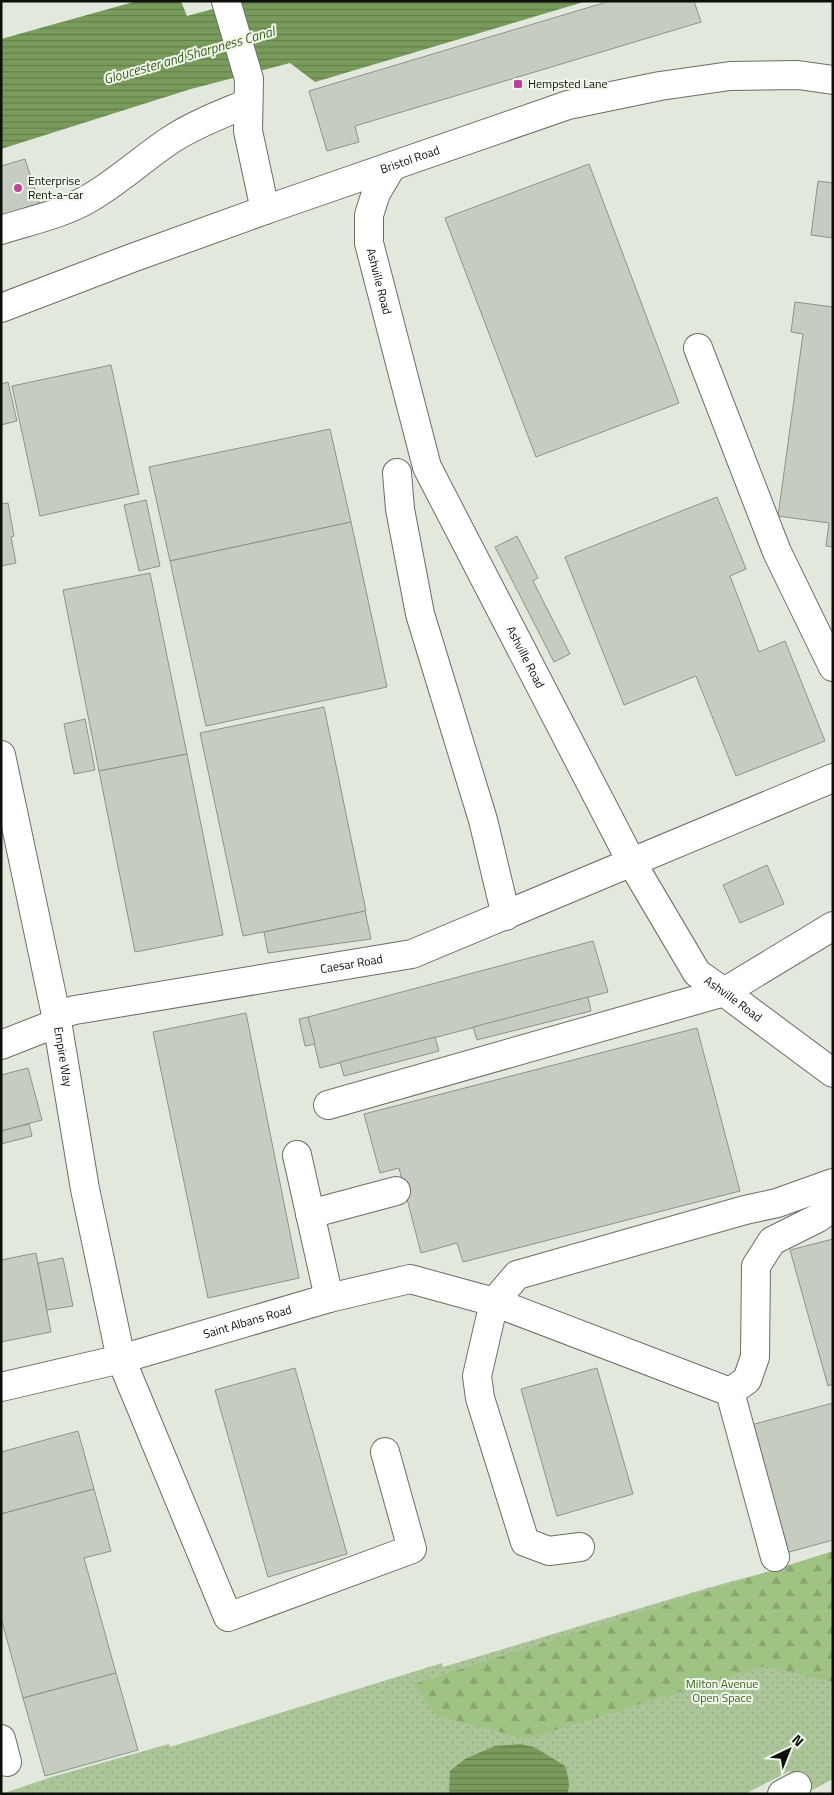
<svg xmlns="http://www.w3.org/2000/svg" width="834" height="1795" font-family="'Titillium Web',sans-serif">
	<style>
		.green { fill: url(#green-dots) }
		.forest { fill: url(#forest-firs) }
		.water { fill: url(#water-rules) }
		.building { fill: #c5cdc0; stroke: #8c9388 }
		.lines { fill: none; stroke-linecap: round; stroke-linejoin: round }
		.minor-casing { stroke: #686f64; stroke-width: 30 }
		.minor { stroke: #fff; stroke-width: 28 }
		.poi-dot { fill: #bd4497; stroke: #eff7ea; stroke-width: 2 }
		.labels { text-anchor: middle; stroke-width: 4; stroke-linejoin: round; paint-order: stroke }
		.poi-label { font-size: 12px; fill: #0d0f0b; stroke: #eff7ea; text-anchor: start }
		.street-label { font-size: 12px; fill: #0d0f0b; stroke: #eff7ea }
		.park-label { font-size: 12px; fill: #3e5f1d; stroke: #eff7ea }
		.water-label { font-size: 14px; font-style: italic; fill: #3e5f1d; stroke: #eff7ea }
	</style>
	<defs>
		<pattern id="green-dots" width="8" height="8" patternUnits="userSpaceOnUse" patternTransform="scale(1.25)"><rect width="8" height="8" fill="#abc599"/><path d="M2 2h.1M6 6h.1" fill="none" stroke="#92a882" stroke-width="1.8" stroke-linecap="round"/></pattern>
		<pattern id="forest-firs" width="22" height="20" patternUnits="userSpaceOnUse" patternTransform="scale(1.25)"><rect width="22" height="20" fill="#9fc383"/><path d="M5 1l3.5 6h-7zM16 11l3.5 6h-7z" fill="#88a670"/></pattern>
		<pattern id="water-rules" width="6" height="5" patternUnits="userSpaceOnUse" patternTransform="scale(1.25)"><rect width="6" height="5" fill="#799c5d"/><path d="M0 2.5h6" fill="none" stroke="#627e4b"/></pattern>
	</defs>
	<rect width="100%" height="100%" fill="#e2e9dc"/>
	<path class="green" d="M801 1563 833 1590V1779L807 1793 790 1771 745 1794H1L55 1776 169 1744 170 1747 442 1663 443 1667 718 1585Z"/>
	<path class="forest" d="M833 1551V1682L765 1666 526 1739 435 1715 414 1684Z"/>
	<g class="water">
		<path d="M137 1H181L187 16 243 1H587L315 82 290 63 191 89 1 149V39Z"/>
		<path d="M520 1744 534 1747 565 1766C568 1776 571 1785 567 1794H449L450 1771 465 1759 495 1746Z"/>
	</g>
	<g class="building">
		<path d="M610 1H694L701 22 355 126 359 142 327 151 309 91Z"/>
		<path d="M25 159 41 209 1 222V166Z"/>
		<path d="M589 164 679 403 536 457 445 218Z"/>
		<path d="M818 181 833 183V238L811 235Z"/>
		<path d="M795 302 833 307V547L826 546 829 523 778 516 803 334 791 332Z"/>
		<path d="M111 365 139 494 40 516 12 386Z"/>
		<path d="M8 382 17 421 1 425V384Z"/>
		<path d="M330 429 351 522 170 561 149 467Z"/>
		<path d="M717 497 746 569 730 576 759 652 785 641 825 741 736 776 696 676 624 705 565 557Z"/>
		<path d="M146 500 160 566 139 571 124 505Z"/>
		<path d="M8 503 14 536 11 537 16 563 1 566V504Z"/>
		<path d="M351 522 387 687 206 726 170 561Z"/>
		<path d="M517 536 538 578 533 581 570 654 554 662 495 547Z"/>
		<path d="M150 573 187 754 99 771 63 590Z"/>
		<path d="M324 707 366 911 243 936 200 733Z"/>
		<path d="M85 719 95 770 74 774 64 724Z"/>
		<path d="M187 754 223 935 135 952 99 771Z"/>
		<path d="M767 865 784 904 740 923 723 885Z"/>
		<path d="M365 911 371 939 268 953 264 932Z"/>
		<path d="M593 941 608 992 320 1068 308 1017Z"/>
		<path d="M588 997 591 1011 477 1040 473 1027Z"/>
		<path d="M246 1013 299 1278 208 1298 153 1032Z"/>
		<path d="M308 1017 315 1044 305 1046 299 1019Z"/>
		<path d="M697 1028 740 1191 463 1262 457 1243 421 1253 399 1168 380 1173 364 1114Z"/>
		<path d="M435 1037 439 1051 344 1076 340 1062Z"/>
		<path d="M28 1068 42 1120 1 1131V1075Z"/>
		<path d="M29 1124 32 1136 1 1144V1131Z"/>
		<path d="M833 1239V1384L828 1386 790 1250Z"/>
		<path d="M36 1253 51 1332 1 1342V1260Z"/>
		<path d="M63 1258 73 1306 47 1310 38 1263Z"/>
		<path d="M295 1368 347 1554 268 1577 215 1390Z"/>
		<path d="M597 1368 633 1494 557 1516 521 1389Z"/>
		<path d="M833 1403V1540L782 1554 747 1426Z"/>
		<path d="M78 1431 94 1489 1 1514V1452Z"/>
		<path d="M94 1489 111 1551 84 1558 116 1673 23 1698 1 1618V1514Z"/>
		<path d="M116 1673 138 1750 45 1776 23 1698Z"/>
	</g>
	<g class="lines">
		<defs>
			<g id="minor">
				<path d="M226 1 249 79 248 131 265 210"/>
				<path id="s1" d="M392 166 376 193 369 215V243L427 467 632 863 697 973 724 992 833 1073"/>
				<path d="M1 230C29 221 62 214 88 199 118 182 143 158 172 139 195 124 222 114 248 103"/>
				<path id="s2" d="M1 308 132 258 265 210 568 105 660 86 730 76 798 75 833 80"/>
				<path d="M698 348 777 552 833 667"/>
				<path d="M397 473 400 509 420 614 483 820 506 916"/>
				<path id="s3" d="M1 755 56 1015 85 1189 121 1359 228 1617 412 1549 385 1452"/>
				<path id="s4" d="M56 1015 75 1010 412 954 833 778"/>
				<path d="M1 1045 57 1023"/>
				<path d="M328 1105 724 992 833 926"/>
				<path d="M297 1155 329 1298"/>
				<path d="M833 1183 777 1203 745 1210 517 1275 494 1302 730 1392 747 1380 755 1357 756 1266 772 1241 818 1218 833 1207"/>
				<path d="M310 1214 396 1191"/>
				<path id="s5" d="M1 1387 121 1359 329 1298 410 1279 494 1302 477 1376 480 1398 525 1542 549 1551 580 1547"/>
				<path d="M730 1392 775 1557"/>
				<path d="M1 1739 7 1762"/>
				<path d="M782 1794 797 1786"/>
			</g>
		</defs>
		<use href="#minor" class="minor-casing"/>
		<use href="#minor" class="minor"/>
	</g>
	<g class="poi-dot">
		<rect x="513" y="79" width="10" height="10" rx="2.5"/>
		<circle cx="18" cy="188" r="5"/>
	</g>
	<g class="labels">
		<g class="poi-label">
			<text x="528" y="88">Hempsted Lane</text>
			<text x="28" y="185">Enterprise<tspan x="28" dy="14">Rent-a-car</tspan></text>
		</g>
		<g class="street-label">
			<text dy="4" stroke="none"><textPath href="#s2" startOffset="435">Bristol Road</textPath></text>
			<text dy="4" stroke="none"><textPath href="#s1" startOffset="122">Ashville Road</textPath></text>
			<text dy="4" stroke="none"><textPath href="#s1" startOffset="528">Ashville Road</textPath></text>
			<text dy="4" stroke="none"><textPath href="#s4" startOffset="300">Caesar Road</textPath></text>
			<text dy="4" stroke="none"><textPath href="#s1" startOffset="932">Ashville Road</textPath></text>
			<text dy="4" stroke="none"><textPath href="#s3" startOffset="308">Empire Way</textPath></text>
			<text dy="4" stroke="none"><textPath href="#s5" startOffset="255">Saint Albans Road</textPath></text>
		</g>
		<g class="park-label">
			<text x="722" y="1688">Milton Avenue<tspan x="722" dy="14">Open Space</tspan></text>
		</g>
		<g class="water-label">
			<text transform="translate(189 55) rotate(-16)" y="5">Gloucester and Sharpness Canal</text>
		</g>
	</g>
	<rect width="834" height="1795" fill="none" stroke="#0d0f0b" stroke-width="5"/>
	<g transform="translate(789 1750) rotate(43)" stroke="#eff7ea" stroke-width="4" paint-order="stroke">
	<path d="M0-4L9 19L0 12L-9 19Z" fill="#0d0f0b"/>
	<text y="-8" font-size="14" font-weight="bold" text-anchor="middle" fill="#0d0f0b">N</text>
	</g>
</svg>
